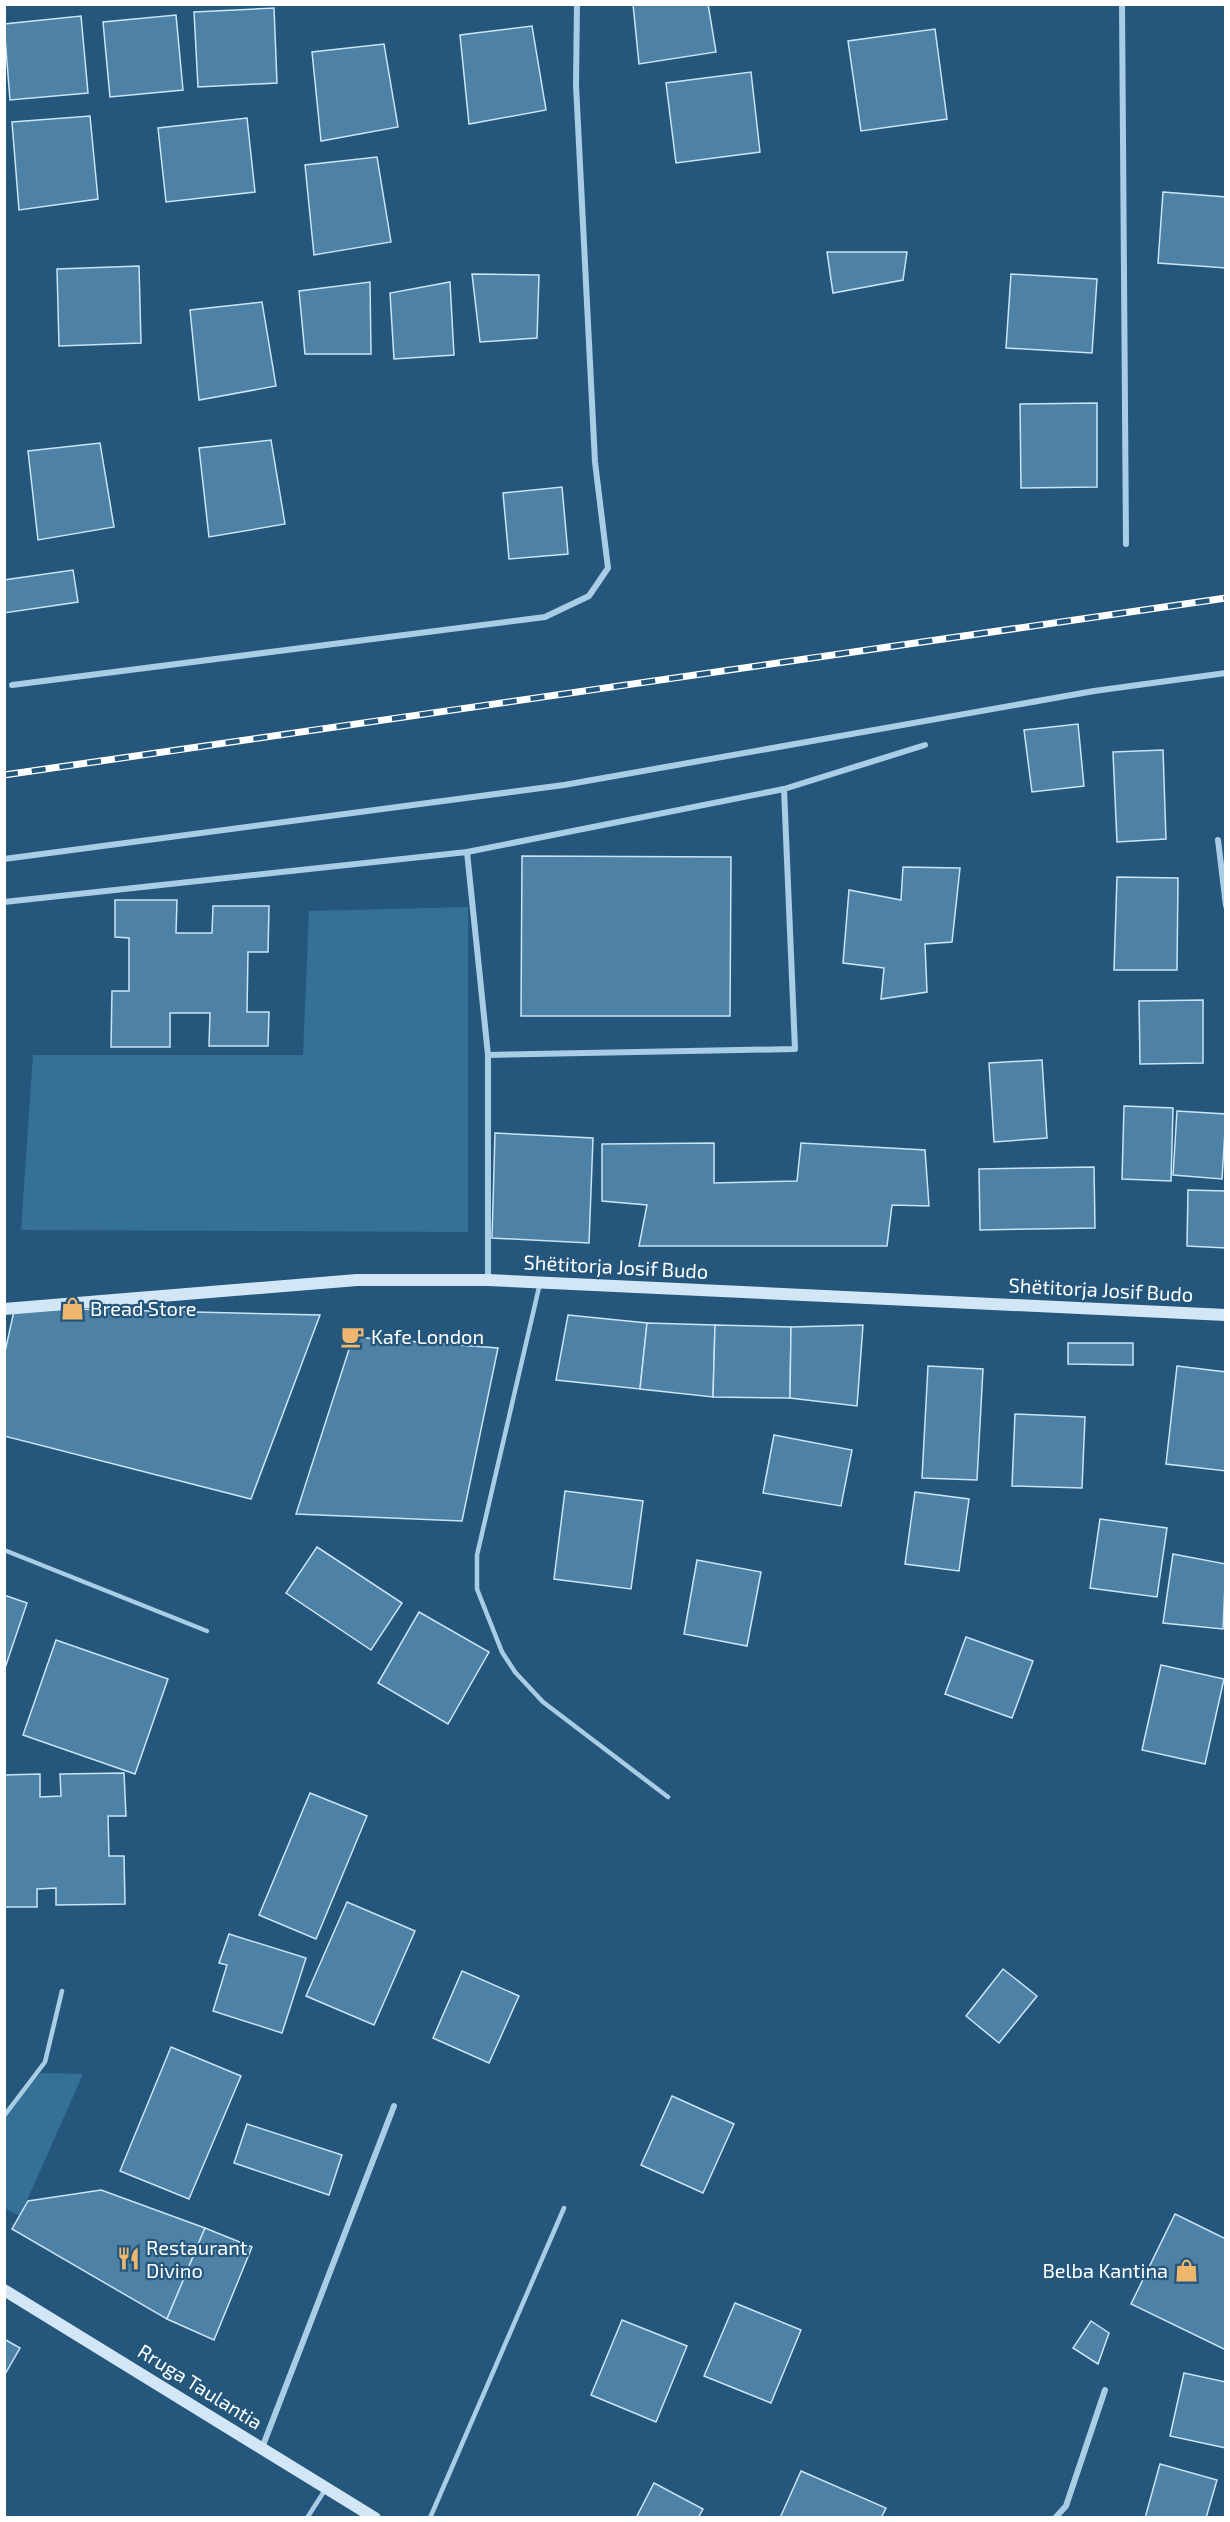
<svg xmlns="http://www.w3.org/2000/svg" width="1230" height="2522" font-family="'Exo 2',sans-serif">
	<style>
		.green { fill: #357097 }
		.building { fill: #4d81a5; stroke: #cbe4f4; stroke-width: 1.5 }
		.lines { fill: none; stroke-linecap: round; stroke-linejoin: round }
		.lane { stroke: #a9cde5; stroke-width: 4.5 }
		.street { stroke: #a9cde5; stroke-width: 6 }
		.secondary { stroke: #d2e6f5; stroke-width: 12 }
		.rail-casing { stroke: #fff; stroke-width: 7 }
		.rail { stroke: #25577c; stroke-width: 4.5; stroke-dasharray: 14; stroke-linecap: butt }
		.labels { text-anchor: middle; stroke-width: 4.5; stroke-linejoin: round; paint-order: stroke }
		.street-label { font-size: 20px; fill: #fff; stroke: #25577c }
		.poi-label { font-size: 20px; fill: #fff; stroke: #25577c; text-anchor: start }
	</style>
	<rect width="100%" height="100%" fill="#25577c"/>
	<g class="green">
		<path d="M468 907V1232L21 1230 33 1055H303L309 911Z"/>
		<path d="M41 2073 83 2074 20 2216 5 2208 4 2111Z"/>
	</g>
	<g class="building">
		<path d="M633 4H708L716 52 639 64Z"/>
		<path d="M274 8 277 83 198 87 194 12Z"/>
		<path d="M176 15 183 90 110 97 103 22Z"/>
		<path d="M81 16 88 93 10 100 4 24Z"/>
		<path d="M532 26 546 110 469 124 460 35Z"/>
		<path d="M935 29 947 119 861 131 848 41Z"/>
		<path d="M384 44 398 127 321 141 312 52Z"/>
		<path d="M751 72 760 152 676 163 666 83Z"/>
		<path d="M90 116 98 199 19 210 12 122Z"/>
		<path d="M247 118 255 192 166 202 158 128Z"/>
		<path d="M377 157 391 242 314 255 305 165Z"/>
		<path d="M1163 192 1226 197V268L1158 263Z"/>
		<path d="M827 252H907L903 280 833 293Z"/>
		<path d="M139 266 141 343 59 346 57 269Z"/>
		<path d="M472 274 539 275 537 338 480 342Z"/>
		<path d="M1011 274 1097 279 1092 353 1006 348Z"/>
		<path d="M370 282 371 354H305L299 291Z"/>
		<path d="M450 282 454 355 394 359 390 293Z"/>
		<path d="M262 302 276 386 199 400 190 310Z"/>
		<path d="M1097 403V487L1021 488 1020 404Z"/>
		<path d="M271 440 285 524 209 537 199 448Z"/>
		<path d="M100 443 114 527 38 540 28 451Z"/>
		<path d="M562 487 568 554 509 559 503 493Z"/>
		<path d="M73 570 78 602 4 613V580Z"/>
		<path d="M1078 724 1084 786 1032 792 1024 730Z"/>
		<path d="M1163 750 1166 839 1117 842 1113 752Z"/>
		<path d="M522 856 731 857 730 1016H521Z"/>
		<path d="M903 867 960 868 952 942 925 944 927 992 881 999 884 968 843 963 849 890 901 900Z"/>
		<path d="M1117 877 1178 878 1177 970H1114Z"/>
		<path d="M115 900H177L176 933H212L213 906H269L268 952H248L247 1012H269L268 1046H209L210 1013H170V1047H111L112 991H129V938L115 937Z"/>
		<path d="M1203 1000V1063L1140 1064 1139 1001Z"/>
		<path d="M1042 1060 1047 1138 994 1142 989 1063Z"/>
		<path d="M1124 1106 1173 1108 1171 1181 1122 1179Z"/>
		<path d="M1177 1111 1226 1114 1222 1179 1173 1175Z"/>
		<path d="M495 1133 593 1138 589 1243 492 1238Z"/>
		<path d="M714 1143V1183L797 1181 801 1143 925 1150 929 1206 892 1205 887 1246H639L647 1205 602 1201V1144Z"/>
		<path d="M1094 1167 1095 1228 980 1230 979 1169Z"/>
		<path d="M1188 1190 1226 1191V1248L1187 1246Z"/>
		<path d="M72 1309 320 1315 251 1499 4 1436V1356L14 1311Z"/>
		<path d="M568 1315 647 1323 640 1389 556 1380Z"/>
		<path d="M647 1323 715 1325 713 1397 640 1389Z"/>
		<path d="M715 1325 791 1327 790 1398 713 1397Z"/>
		<path d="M863 1325 857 1406 790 1398 791 1327Z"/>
		<path d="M353 1337 498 1348 462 1521 296 1514Z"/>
		<path d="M1068 1343H1133V1365L1068 1364Z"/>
		<path d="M928 1366 983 1369 977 1480 922 1478Z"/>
		<path d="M1177 1366 1226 1372V1471L1166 1464Z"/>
		<path d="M1015 1414 1085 1417 1082 1488 1012 1486Z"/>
		<path d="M774 1435 852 1450 841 1506 763 1493Z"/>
		<path d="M565 1491 643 1501 631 1589 554 1579Z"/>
		<path d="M915 1492 969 1499 959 1571 905 1564Z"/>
		<path d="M1100 1519 1167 1528 1157 1597 1090 1588Z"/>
		<path d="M317 1547 402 1603 371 1650 286 1593Z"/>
		<path d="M1173 1554 1226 1564 1223 1629 1163 1623Z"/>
		<path d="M697 1560 761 1572 747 1646 684 1634Z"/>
		<path d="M4 1595 27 1603 4 1671Z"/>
		<path d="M419 1612 489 1652 448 1724 378 1683Z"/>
		<path d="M966 1637 1033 1661 1012 1718 945 1694Z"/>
		<path d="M56 1640 168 1679 135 1774 23 1735Z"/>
		<path d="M1161 1665 1224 1679 1205 1764 1142 1750Z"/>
		<path d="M124 1773 126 1816H108L109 1856H124L125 1904 56 1905V1888L37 1889V1907H4V1775L40 1774V1797L61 1796 60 1774Z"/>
		<path d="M310 1793 367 1816 316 1939 259 1915Z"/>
		<path d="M347 1902 415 1931 374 2025 306 1996Z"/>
		<path d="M229 1934 306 1958 282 2033 213 2011 227 1965 219 1963Z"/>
		<path d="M1003 1969 1037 1996 999 2043 966 2016Z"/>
		<path d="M462 1971 519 1996 489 2063 433 2038Z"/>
		<path d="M171 2047 241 2076 189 2199 120 2171Z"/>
		<path d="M672 2096 734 2124 703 2193 641 2165Z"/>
		<path d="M247 2124 342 2155 329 2195 234 2163Z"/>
		<path d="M101 2190 205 2228 167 2319 12 2229 28 2201Z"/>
		<path d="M1175 2214 1226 2239V2350L1131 2304Z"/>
		<path d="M205 2228 252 2247 214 2340 167 2319Z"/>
		<path d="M735 2303 801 2330 771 2403 704 2376Z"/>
		<path d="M622 2320 687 2346 656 2422 591 2395Z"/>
		<path d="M1091 2321 1109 2333 1098 2364 1073 2348Z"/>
		<path d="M4 2339 20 2348 4 2376Z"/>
		<path d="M1184 2373 1226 2382V2448L1170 2436Z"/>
		<path d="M1160 2464 1217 2480 1206 2518H1145Z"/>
		<path d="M801 2471 886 2508 881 2518H780Z"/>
		<path d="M654 2483 703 2509 698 2518H636Z"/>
	</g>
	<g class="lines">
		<g class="lane">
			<path d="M540 1283 477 1555V1589L502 1652 515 1672 543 1702 668 1797"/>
			<path d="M4 1550 207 1631"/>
			<path d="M4 2116 45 2062 62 1991"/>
			<path d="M307 2518 325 2490"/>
			<path d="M430 2518 564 2208"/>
		</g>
		<g class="street">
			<path d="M1122 4 1126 544"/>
			<path d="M12 685 545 617 589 596 608 568 595 462 576 85 577 4"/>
			<path d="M1218 840 1226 906"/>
			<path d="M4 859 564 785 1094 691 1226 673"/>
			<path d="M4 902 467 852"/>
			<path d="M488 1055 795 1049 784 789 925 745"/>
			<path d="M488 1280V1055L467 852 784 789"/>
			<path d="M262 2448 394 2106"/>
			<path d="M1055 2518 1066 2506 1105 2390"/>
		</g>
		<g class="secondary">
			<path d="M4 1309 357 1280H488L1226 1315"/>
			<path d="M4 2290 375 2518"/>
		</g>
		<defs>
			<path id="rail" d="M4 775 1226 598"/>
		</defs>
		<use href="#rail" class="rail-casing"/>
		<use href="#rail" class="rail"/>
	</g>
	<defs>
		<symbol id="shop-bare" viewBox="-9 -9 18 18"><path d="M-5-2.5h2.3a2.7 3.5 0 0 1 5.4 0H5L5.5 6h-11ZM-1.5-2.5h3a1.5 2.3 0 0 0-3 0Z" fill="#efb66d" stroke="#25577c" stroke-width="2.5" paint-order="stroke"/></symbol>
		<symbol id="cafe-bare" viewBox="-9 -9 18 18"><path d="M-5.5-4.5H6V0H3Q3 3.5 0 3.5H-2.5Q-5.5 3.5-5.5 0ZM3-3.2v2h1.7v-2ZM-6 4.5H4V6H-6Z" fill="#efb66d" stroke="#25577c" stroke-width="2.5" paint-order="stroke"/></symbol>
		<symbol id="restaurant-bare" viewBox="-9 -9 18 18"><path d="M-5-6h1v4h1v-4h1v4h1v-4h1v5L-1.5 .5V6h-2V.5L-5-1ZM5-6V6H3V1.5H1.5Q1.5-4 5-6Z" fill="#efb66d" stroke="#25577c" stroke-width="2.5" paint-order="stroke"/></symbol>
	</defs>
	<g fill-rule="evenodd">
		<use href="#shop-bare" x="56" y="1292" width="33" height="33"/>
		<use href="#cafe-bare" x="336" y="1320" width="33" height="33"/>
		<use href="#restaurant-bare" x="112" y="2242" width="33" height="33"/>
		<use href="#shop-bare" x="1170" y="2254" width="33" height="33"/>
	</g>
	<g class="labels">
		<g class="street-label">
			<text transform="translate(616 1267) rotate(3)" y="7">Shëtitorja Josif Budo</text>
			<text transform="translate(1101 1290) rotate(3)" y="7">Shëtitorja Josif Budo</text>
			<text transform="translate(200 2387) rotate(32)" y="7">Rruga Taulantia</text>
		</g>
		<g class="poi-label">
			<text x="90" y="1316">Bread Store</text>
			<text x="371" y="1344">Kafe London</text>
			<text x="146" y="2255">Restaurant<tspan x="146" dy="23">Divino</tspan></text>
			<text x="1168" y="2278" text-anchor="end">Belba Kantina</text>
		</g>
	</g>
	<rect width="1230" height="2522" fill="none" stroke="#ffffff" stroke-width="12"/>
</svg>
